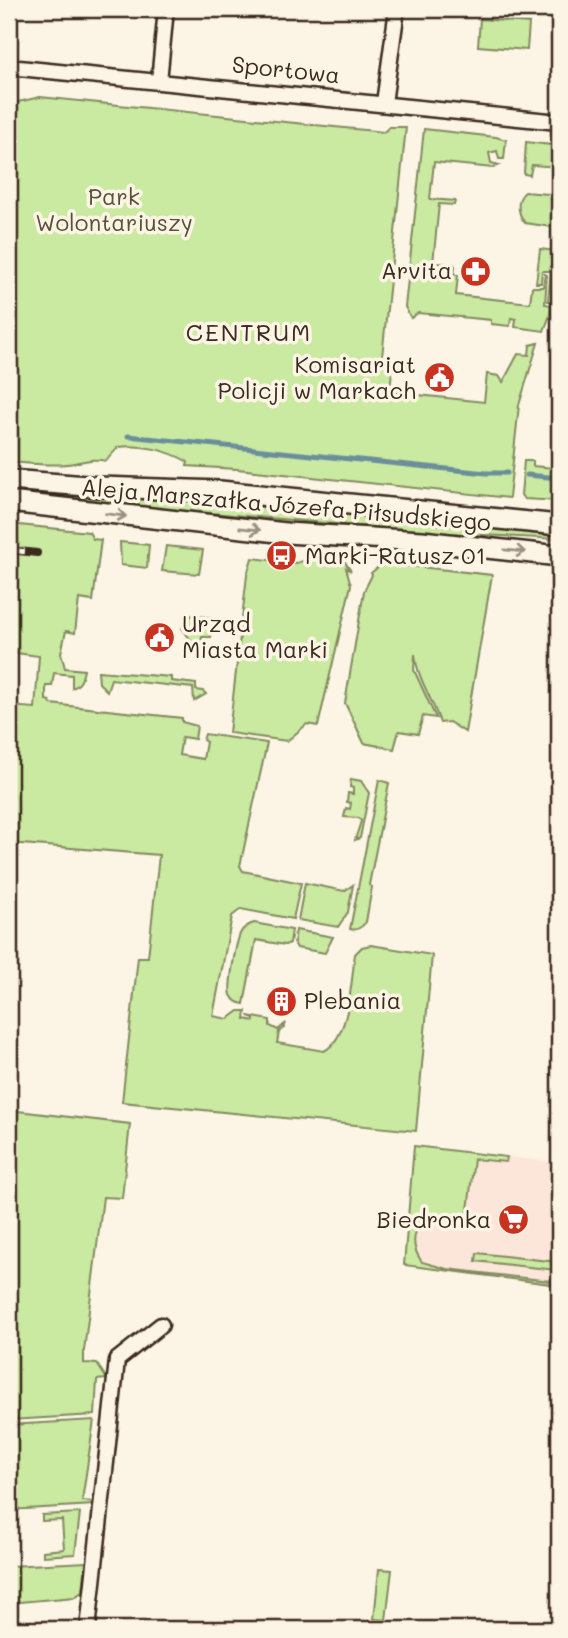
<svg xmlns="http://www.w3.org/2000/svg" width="568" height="1638" font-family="Mali,sans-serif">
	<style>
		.built { fill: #fce5d9 }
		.green { fill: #cae9a1; stroke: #828a60; stroke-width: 2 }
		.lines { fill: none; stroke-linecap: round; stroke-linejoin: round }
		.stream { stroke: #6a8f9a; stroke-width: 5 }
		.street-casing { stroke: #3b2a1e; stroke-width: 19 }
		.secondary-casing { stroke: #3b2a1e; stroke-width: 24 }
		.street { stroke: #fcf5e5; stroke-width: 14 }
		.secondary { stroke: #fcf5e5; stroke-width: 19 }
		.rail-casing { stroke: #3b2a1e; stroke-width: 8 }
		.rail { stroke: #fcf5e5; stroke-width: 5; stroke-dasharray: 16; stroke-linecap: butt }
		.oneway { stroke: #9c9082 }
		.labels { text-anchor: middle; stroke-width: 7; stroke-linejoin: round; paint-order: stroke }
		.street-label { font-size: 23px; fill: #3b2a1e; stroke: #fcf5e5 }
		.park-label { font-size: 23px; fill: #585038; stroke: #fcf5e5 }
		.poi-label { font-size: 23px; fill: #3b2a1e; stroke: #fcf5e5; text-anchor: end }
		.neighbourhood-label { font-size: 24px; letter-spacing: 2px; fill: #3b2a1e; stroke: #fcf5e5 }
	</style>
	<rect width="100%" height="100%" fill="#fcf5e5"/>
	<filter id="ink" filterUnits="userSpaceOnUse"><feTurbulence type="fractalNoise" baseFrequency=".0143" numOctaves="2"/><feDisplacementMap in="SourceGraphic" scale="14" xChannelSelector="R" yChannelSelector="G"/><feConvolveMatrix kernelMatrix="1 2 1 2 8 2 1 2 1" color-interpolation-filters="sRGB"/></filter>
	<g filter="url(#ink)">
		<path class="built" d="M414 1146 559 1163V1285L404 1265Z"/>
		<g class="green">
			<path d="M480 19 529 23 527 50 478 46Z"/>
			<path d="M40 97 384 132 389 127H406L382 357 393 358 390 392 484 402 487 374 499 376 503 382 518 354 529 355 530 345 538 343 519 405 509 498 237 469 187 466 188 462C168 450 141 444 118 447L106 461C91 457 81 463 67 464 47 466 28 463 9 462V104Z"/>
			<path d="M424 129 496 137 506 140 504 159H499L497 151 489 153 491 163 500 165 493 168 434 162 430 199 455 201 454 205 439 204 433 263 453 264 455 266 454 275H458L456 295 530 303 532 287H543L545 274 547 275 545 304 551 305 550 315 544 331 515 327 516 319 511 318 510 326 491 324V320L418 313 411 318 405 307Z"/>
			<path d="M526 142 559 146V167L532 165 530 175 524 174Z"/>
			<path d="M525 192 559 195V228L525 223C518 214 515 200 525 192Z"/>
			<path d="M540 249 556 251 552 301H548L551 271H542L541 283H536Z"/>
			<path d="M559 460V501L524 499 521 495 524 461H533V466L554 468 557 461Z"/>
			<path d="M9 491C72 498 136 497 200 502 320 511 440 523 559 536V539L426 532 54 499 9 494Z"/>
			<path d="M9 524 89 532 93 539 101 540 93 601 79 599 75 633 66 631 61 653 65 668 84 670C82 679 81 685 72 688V675L54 673 52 686H46V700L50 701 51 704 182 718V722L197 726 195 739 182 737 179 755 203 759 206 742 203 740 205 734 267 743 240 866 243 871 301 883 293 919 241 909 232 916 213 1016 228 1019 239 1011H246L245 1019 254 1021V1018L248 1016 270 1020V1026L278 1030 286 1023 284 1028 279 1032 277 1043 324 1051C350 1038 351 981 355 954L362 947 371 945 432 955 416 1131 122 1102 138 957H148L159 855 9 843V706L35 708 39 656 9 652Z"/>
			<path d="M120 542 149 545 147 568 121 565Z"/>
			<path d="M166 546 203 550 199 574 162 571Z"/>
			<path d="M317 557 343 559 351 571 346 568 351 585 318 726 307 724 287 741 229 733 247 575 252 558 296 563Z"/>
			<path d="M383 563 492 575 465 732 449 722 440 723C433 699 417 679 415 654L414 670 436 718 423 716 418 734 399 731 394 749 364 743 345 703 364 591 372 575 371 573Z"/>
			<path d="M192 615 211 618 213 621 211 637H202L200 653 182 628Z"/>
			<path d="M98 671 171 677V681L196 684V690L203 691 206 694 194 701 193 688 111 679 107 691 99 683Z"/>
			<path d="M351 779 361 781 369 793 360 838 355 840 361 821 359 818 344 817 346 808 350 809 351 803 347 802 348 793 353 794V788L350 787Z"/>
			<path d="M379 780 389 783 369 885 372 887 366 922C362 927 357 931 350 929Z"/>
			<path d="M305 883 344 891 353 885 348 912 338 927 298 920Z"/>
			<path d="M254 923 292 930 290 943 285 945 256 940 244 1004C237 1003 234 1001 231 995 228 986 236 941 241 932 244 927 248 925 254 923Z"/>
			<path d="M296 930 333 937 325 953 297 948 294 943Z"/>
			<path d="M9 1110 130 1124 122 1198 103 1197 84 1351V1363L97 1364 107 1379 97 1380 95 1415 9 1420Z"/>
			<path d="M414 1146 507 1157 506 1162 474 1159 467 1219C458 1218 448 1216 439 1216 413 1219 408 1243 422 1262L447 1269 559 1282V1285L404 1265Z"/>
			<path d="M477 1253 557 1262 556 1270 476 1261Z"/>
			<path d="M94 1420 82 1501 93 1502 94 1505 9 1510V1425Z"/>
			<path d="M80 1513 75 1554 43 1556V1551L64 1549 62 1520 42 1521V1515Z"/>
			<path d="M86 1562 83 1591 75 1597 9 1603V1566Z"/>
			<path d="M379 1569 392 1570 386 1620 374 1619Z"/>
		</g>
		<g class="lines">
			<g class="stream">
				<path d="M128 436 486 473H507"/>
				<path d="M527 475 559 478"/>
			</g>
			<defs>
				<g id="street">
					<path d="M9 67 559 122"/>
					<path d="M159 81 166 9"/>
					<path d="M384 103 397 9"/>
					<path d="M88 1629 117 1360 161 1325"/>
				</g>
				<g id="secondary">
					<path d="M9 480 100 487 220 491 559 525"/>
					<path d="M9 502 286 533 422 541 559 556"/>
				</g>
			</defs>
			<use href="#street" class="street-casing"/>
			<use href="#secondary" class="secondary-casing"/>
			<use href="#street" class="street"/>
			<use href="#secondary" class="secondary"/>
			<defs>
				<path id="rail" d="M9 550 37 553"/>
			</defs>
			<use href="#rail" class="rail-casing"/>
			<use href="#rail" class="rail"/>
		</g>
		<defs><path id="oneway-shaft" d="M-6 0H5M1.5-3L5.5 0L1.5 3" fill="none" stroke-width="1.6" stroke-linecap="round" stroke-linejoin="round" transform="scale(1.75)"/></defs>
		<g class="oneway">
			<use href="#oneway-shaft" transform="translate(116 515) rotate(7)"/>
			<use href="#oneway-shaft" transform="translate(250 529) rotate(6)"/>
			<use href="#oneway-shaft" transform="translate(515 551) rotate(6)"/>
		</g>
	</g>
	<defs>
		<symbol id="pharmacy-disc" viewBox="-11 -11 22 22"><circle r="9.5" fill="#c8321e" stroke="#fcf5e5"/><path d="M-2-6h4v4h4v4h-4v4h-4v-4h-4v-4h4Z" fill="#fff"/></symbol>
		<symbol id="civic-disc" viewBox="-11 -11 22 22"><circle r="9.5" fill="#c8321e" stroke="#fcf5e5"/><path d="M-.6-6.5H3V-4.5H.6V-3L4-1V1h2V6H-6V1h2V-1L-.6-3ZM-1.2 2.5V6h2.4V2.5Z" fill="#fff"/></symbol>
		<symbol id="bus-disc" viewBox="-11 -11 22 22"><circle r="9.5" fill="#c8321e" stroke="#fcf5e5"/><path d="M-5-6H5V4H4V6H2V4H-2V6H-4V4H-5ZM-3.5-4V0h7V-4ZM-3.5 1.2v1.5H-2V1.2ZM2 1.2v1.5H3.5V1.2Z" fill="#fff"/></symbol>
		<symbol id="building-disc" viewBox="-11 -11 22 22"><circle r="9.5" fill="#c8321e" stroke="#fcf5e5"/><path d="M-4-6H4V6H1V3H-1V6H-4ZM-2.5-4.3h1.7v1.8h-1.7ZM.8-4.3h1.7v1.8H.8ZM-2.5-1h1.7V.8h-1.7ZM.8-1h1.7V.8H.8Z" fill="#fff"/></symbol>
		<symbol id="supermarket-disc" viewBox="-11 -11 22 22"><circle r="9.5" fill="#c8321e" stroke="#fcf5e5"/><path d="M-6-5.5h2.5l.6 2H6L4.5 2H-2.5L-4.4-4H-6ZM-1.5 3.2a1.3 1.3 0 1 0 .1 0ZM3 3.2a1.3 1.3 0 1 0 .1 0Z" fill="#fff"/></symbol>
	</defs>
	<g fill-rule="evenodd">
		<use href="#pharmacy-disc" x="458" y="254" width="35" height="35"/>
		<use href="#civic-disc" x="422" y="360" width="35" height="35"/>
		<use href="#bus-disc" x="264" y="538" width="35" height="35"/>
		<use href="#civic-disc" x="142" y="620" width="35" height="35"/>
		<use href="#building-disc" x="264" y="984" width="35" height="35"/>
		<use href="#supermarket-disc" x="496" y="1202" width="35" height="35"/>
	</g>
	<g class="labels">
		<g class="street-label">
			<text transform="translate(286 70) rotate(6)" y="8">Sportowa</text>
			<text transform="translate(286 505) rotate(5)" y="8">Aleja Marszałka Józefa Piłsudskiego</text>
		</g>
		<g class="park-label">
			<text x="114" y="205">Park<tspan x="114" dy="26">Wolontariuszy</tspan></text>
		</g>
		<g class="poi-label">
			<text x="452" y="279">Arvita</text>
			<text x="416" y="373">Komisariat<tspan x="416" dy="26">Policji w Markach</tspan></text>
			<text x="305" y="564" text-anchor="start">Marki-Ratusz 01</text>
			<text x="182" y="632" text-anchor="start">Urząd<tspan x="182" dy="26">Miasta Marki</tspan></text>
			<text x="304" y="1009" text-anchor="start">Plebania</text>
			<text x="491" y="1228">Biedronka</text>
		</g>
		<g class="neighbourhood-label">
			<text x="249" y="341">CENTRUM</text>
		</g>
	</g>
	<rect width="568" height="1638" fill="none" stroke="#fcf5e5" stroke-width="35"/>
	<rect x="18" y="18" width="533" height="1603" fill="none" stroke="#3b2a1e" stroke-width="2.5" filter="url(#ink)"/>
</svg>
